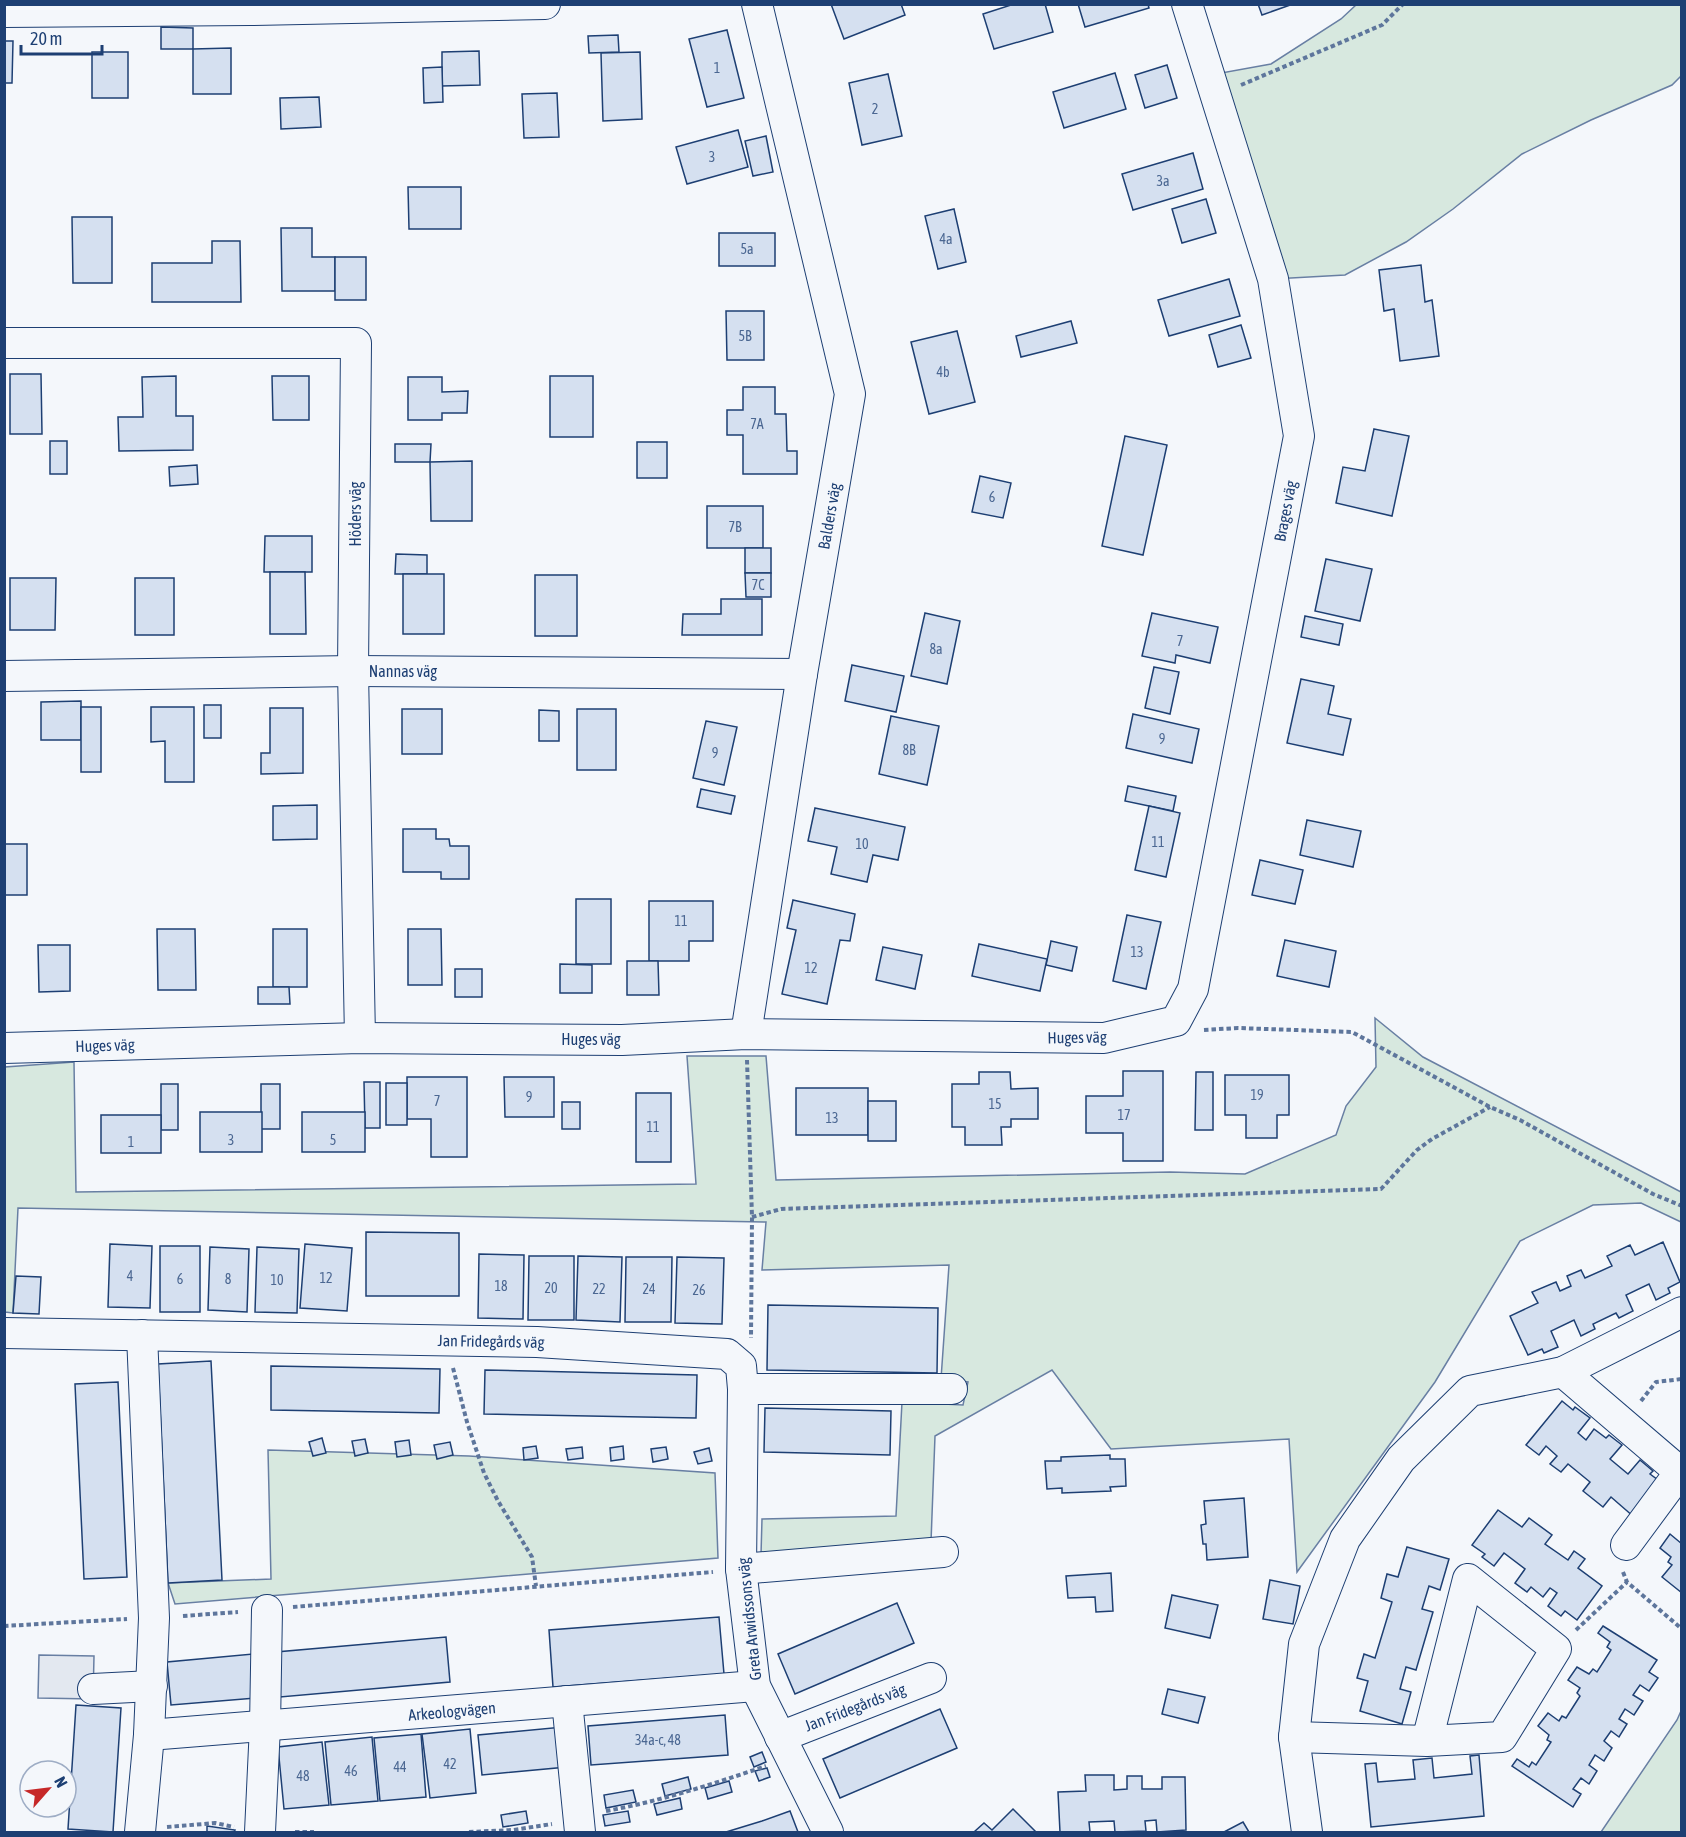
<svg xmlns="http://www.w3.org/2000/svg" width="1686" height="1837" font-family="'Asap Condensed',sans-serif">
	<style>
		.green { fill: #d7e8df; stroke: #687fa3; stroke-width: 1.5 }
		.parking { fill: #e3e8f0; stroke: #687fa3; stroke-width: 1.5 }
		.building { fill: #d5e0f0; stroke: #1d3f73; stroke-width: 1.5 }
		.lines { fill: none; stroke-linecap: round; stroke-linejoin: round }
		.minor-casing { stroke: #1d3f73; stroke-width: 32 }
		.path { stroke: #5e769c; stroke-width: 4; stroke-dasharray: 4.5 3; stroke-linecap: butt }
		.minor { stroke: #f4f7fb; stroke-width: 30 }
		.labels { text-anchor: middle; stroke-width: 4.5; stroke-linejoin: round; paint-order: stroke }
		.number-label { font-size: 14px; fill: #4b6792 }
		.street-label { font-size: 16px; fill: #1d3f73; stroke: #f4f7fb }
	</style>
	<rect width="100%" height="100%" fill="#f4f7fb"/>
	<g class="green">
		<path d="M1356 5H1681V76L1672 85 1591 120 1522 154 1453 209 1406 242 1345 275 1273 279 1210 75 1271 64 1341 19Z"/>
		<path d="M1375 1018 1423 1057 1681 1192V1222L1641 1203 1593 1205 1520 1241 1435 1382 1297 1572 1289 1439 1111 1449 1052 1370 935 1436 931 1542 761 1555 762 1519 896 1516 902 1402 963 1405 968 1382 941 1379 949 1265 762 1270 766 1222 18 1208 13 1313 5 1312V1067L74 1062 76 1192 696 1184 687 1056H766L776 1180 1170 1172 1245 1174 1336 1135 1346 1106 1376 1067Z"/>
		<path d="M268 1450 469 1456 715 1473 718 1558 175 1604 168 1583 271 1579Z"/>
		<path d="M1681 1711V1832H1601L1677 1720Z"/>
	</g>
	<path class="parking" d="M39 1655 94 1656 93 1699 38 1698Z"/>
	<g class="building">
		<path d="M831 4H901L905 15 844 39Z"/>
		<path d="M1014 4H1045L1053 32 994 49 983 14Z"/>
		<path d="M1078 4H1148L1149 8 1085 27Z"/>
		<path d="M1258 4H1293L1262 15Z"/>
		<path d="M161 27 193 28V49H161Z"/>
		<path d="M727 30 744 98 707 107 689 39Z"/>
		<path d="M618 35 619 52 589 53 588 36Z"/>
		<path d="M4 41H13L12 83H4Z"/>
		<path d="M231 48V94H193V49Z"/>
		<path d="M479 51 480 85 442 86V52Z"/>
		<rect x="92" y="52" width="36" height="46"/>
		<path d="M640 52 642 119 603 121 601 53Z"/>
		<path d="M1167 65 1177 98 1145 108 1135 75Z"/>
		<path d="M442 67 443 102 424 103 423 68Z"/>
		<path d="M1115 73 1126 109 1064 128 1053 92Z"/>
		<path d="M888 74 902 136 862 145 849 83Z"/>
		<path d="M557 93 559 137 524 138 522 94Z"/>
		<path d="M319 97 321 127 281 129 280 98Z"/>
		<path d="M738 130 748 167 687 184 676 147Z"/>
		<path d="M766 136 773 172 753 176 745 141Z"/>
		<path d="M1193 153 1203 189 1133 210 1122 174Z"/>
		<path d="M408 187H461V229H409Z"/>
		<path d="M1206 199 1216 233 1182 243 1172 209Z"/>
		<path d="M954 209 966 262 938 269 925 216Z"/>
		<path d="M72 217H112V283H73Z"/>
		<path d="M281 228H312V257H335V291H282Z"/>
		<rect x="719" y="233" width="56" height="33"/>
		<path d="M212 241H240L241 302H152V263H212Z"/>
		<rect x="335" y="257" width="31" height="43"/>
		<path d="M1421 265 1425 302 1432 300 1439 356 1400 361 1394 309 1384 311 1379 270Z"/>
		<path d="M1229 279 1240 316 1169 336 1158 300Z"/>
		<path d="M726 311H764V360H727Z"/>
		<path d="M1071 321 1077 343 1021 357 1016 336Z"/>
		<path d="M1241 325 1251 358 1218 367 1209 335Z"/>
		<path d="M957 331 975 402 929 414 911 342Z"/>
		<path d="M10 374H41L42 434H10Z"/>
		<path d="M176 376V416H193V450L119 451 118 417H143L142 377Z"/>
		<path d="M272 376H309V420H273Z"/>
		<rect x="550" y="376" width="43" height="61"/>
		<path d="M408 377H442V392L468 391 467 413H442V420H408Z"/>
		<path d="M743 387H775V414H786L787 451H797V474H743V435H727V410H743Z"/>
		<path d="M1374 429 1409 436 1392 516 1336 503 1343 467 1365 471Z"/>
		<path d="M1125 436 1167 445 1143 555 1102 546Z"/>
		<rect x="50" y="441" width="17" height="33"/>
		<rect x="637" y="442" width="30" height="36"/>
		<path d="M395 444H431L430 462H395Z"/>
		<path d="M472 461V521H431L430 462Z"/>
		<path d="M197 465 198 484 170 486 169 467Z"/>
		<path d="M980 476 1011 483 1003 518 972 512Z"/>
		<rect x="707" y="506" width="56" height="42"/>
		<path d="M265 536H312V572H264Z"/>
		<rect x="745" y="548" width="26" height="25"/>
		<path d="M396 554 427 555V574H395Z"/>
		<path d="M1326 559 1372 569 1360 621 1315 611Z"/>
		<path d="M270 572H305L306 634H270Z"/>
		<path d="M745 573H771V597H746Z"/>
		<rect x="403" y="574" width="41" height="60"/>
		<rect x="535" y="575" width="42" height="61"/>
		<path d="M10 578H56L55 630H10Z"/>
		<rect x="135" y="578" width="39" height="57"/>
		<path d="M721 599H762V635H682L683 614H721Z"/>
		<path d="M925 613 960 621 947 684 911 676Z"/>
		<path d="M1152 613 1218 627 1210 663 1176 655 1175 663 1142 656Z"/>
		<path d="M1305 616 1343 624 1339 645 1301 637Z"/>
		<path d="M852 665 904 676 896 712 845 701Z"/>
		<path d="M1154 667 1179 672 1170 714 1145 708Z"/>
		<path d="M1301 679 1334 686 1328 714 1351 719 1343 755 1287 743Z"/>
		<path d="M81 701V740H41V702Z"/>
		<rect x="204" y="705" width="17" height="33"/>
		<rect x="81" y="707" width="20" height="65"/>
		<path d="M151 707H194V782H165V741L151 742Z"/>
		<path d="M270 708H303V773L261 774V753H270Z"/>
		<rect x="402" y="709" width="40" height="45"/>
		<rect x="577" y="709" width="39" height="61"/>
		<path d="M539 710 559 711V741H539Z"/>
		<path d="M1133 714 1199 729 1192 763 1126 748Z"/>
		<path d="M891 716 939 726 927 785 879 774Z"/>
		<path d="M706 721 737 727 724 785 693 778Z"/>
		<path d="M1128 786 1176 796 1173 811 1125 801Z"/>
		<path d="M701 789 735 796 731 814 697 807Z"/>
		<path d="M317 805V839L273 840V806Z"/>
		<path d="M1149 806 1180 813 1166 877 1135 870Z"/>
		<path d="M815 808 905 827 898 860 873 855 867 882 831 874 837 847 808 841Z"/>
		<path d="M1307 820 1361 831 1353 867 1300 855Z"/>
		<path d="M403 829H436V839H449L450 846H469V879H441V872H403Z"/>
		<rect x="4" y="844" width="23" height="51"/>
		<path d="M1260 860 1303 870 1295 904 1252 895Z"/>
		<rect x="576" y="899" width="35" height="65"/>
		<path d="M793 900 855 914 850 941 840 940 827 1004 782 994 796 930 787 928Z"/>
		<path d="M649 901H713V941H689V961H649Z"/>
		<path d="M1127 915 1161 922 1146 989 1113 981Z"/>
		<path d="M157 929H195L196 990H158Z"/>
		<rect x="273" y="929" width="34" height="58"/>
		<path d="M408 929H441L442 985H408Z"/>
		<path d="M1285 940 1336 951 1329 987 1277 976Z"/>
		<path d="M1051 941 1077 947 1072 971 1046 965Z"/>
		<path d="M979 944 1047 959 1040 991 972 976Z"/>
		<path d="M38 945H70V991L39 992Z"/>
		<path d="M883 947 922 955 915 989 876 980Z"/>
		<path d="M627 961H658L659 995H627Z"/>
		<path d="M560 964 592 965V993H560Z"/>
		<rect x="455" y="969" width="27" height="28"/>
		<path d="M258 987H289L290 1004H258Z"/>
		<path d="M1123 1071H1163V1161H1123V1133H1086V1096H1123Z"/>
		<path d="M979 1072H1010L1011 1089 1038 1088V1119H1011V1127H1001L1002 1145H965V1127H952V1084H979Z"/>
		<path d="M1196 1072H1213V1130H1195Z"/>
		<path d="M1225 1075H1289V1115H1277V1138H1246V1115H1225Z"/>
		<path d="M407 1077H467V1157H431V1119H407Z"/>
		<path d="M504 1077H554V1117H505Z"/>
		<path d="M364 1082H380V1128H365Z"/>
		<rect x="386" y="1083" width="21" height="42"/>
		<rect x="161" y="1084" width="17" height="46"/>
		<rect x="261" y="1084" width="19" height="45"/>
		<rect x="796" y="1088" width="72" height="47"/>
		<rect x="636" y="1093" width="35" height="69"/>
		<rect x="868" y="1101" width="28" height="40"/>
		<rect x="562" y="1102" width="18" height="27"/>
		<rect x="200" y="1112" width="62" height="40"/>
		<rect x="302" y="1112" width="63" height="40"/>
		<rect x="101" y="1115" width="60" height="38"/>
		<path d="M366 1232 459 1233V1296H366Z"/>
		<path d="M1663 1242 1680 1282 1668 1288 1670 1293 1656 1300 1649 1284 1626 1295 1633 1311 1619 1318 1616 1313 1593 1324 1595 1329 1581 1336 1574 1320 1551 1331 1558 1347 1544 1353 1542 1349 1528 1355 1510 1316 1538 1303 1532 1292 1556 1282 1560 1291 1571 1286 1567 1276 1581 1270 1585 1278 1612 1266 1607 1256 1630 1245 1635 1255Z"/>
		<path d="M110 1244 152 1246 150 1308 108 1307Z"/>
		<path d="M305 1244 352 1248 347 1311 300 1308Z"/>
		<rect x="160" y="1246" width="40" height="66"/>
		<path d="M210 1247 249 1249 247 1312 208 1310Z"/>
		<path d="M257 1247 299 1249 297 1313 255 1312Z"/>
		<path d="M479 1254 524 1255 523 1319 478 1318Z"/>
		<path d="M529 1256H574V1320H528Z"/>
		<path d="M578 1256 622 1257 620 1322 576 1320Z"/>
		<path d="M626 1257H672L671 1322H625Z"/>
		<path d="M677 1257 724 1258 722 1324 675 1323Z"/>
		<path d="M16 1276 41 1277 39 1314 13 1313Z"/>
		<path d="M768 1305 938 1308 937 1373 767 1370Z"/>
		<path d="M211 1361 222 1580 168 1583 158 1364Z"/>
		<path d="M271 1366 440 1369 439 1413 271 1410Z"/>
		<path d="M485 1370 697 1375 696 1418 484 1414Z"/>
		<path d="M118 1382 127 1577 84 1579 75 1384Z"/>
		<path d="M1562 1401 1573 1410 1575 1407 1590 1418 1578 1433 1586 1440 1594 1429 1606 1438 1609 1435 1622 1445 1610 1459 1628 1474 1640 1460 1653 1471 1650 1474 1662 1483 1634 1517 1611 1497 1603 1507 1583 1491 1590 1482 1568 1464 1561 1472 1550 1464 1557 1456 1546 1446 1539 1455 1526 1445Z"/>
		<path d="M765 1408 891 1411 890 1455 764 1452Z"/>
		<path d="M322 1438 326 1453 313 1456 309 1442Z"/>
		<path d="M365 1439 368 1453 355 1456 352 1441Z"/>
		<path d="M409 1440 411 1455 397 1457 395 1442Z"/>
		<path d="M450 1442 453 1455 437 1459 434 1445Z"/>
		<path d="M536 1446 538 1458 524 1460 523 1448Z"/>
		<path d="M623 1446 624 1459 611 1461 610 1448Z"/>
		<path d="M582 1447 583 1458 568 1460 566 1449Z"/>
		<path d="M666 1447 668 1459 653 1462 651 1449Z"/>
		<path d="M709 1448 712 1461 698 1464 694 1452Z"/>
		<path d="M1110 1455V1459H1125L1126 1486 1110 1487 1111 1491 1062 1493V1488L1047 1489 1045 1461H1061V1457Z"/>
		<path d="M1244 1498 1248 1557 1207 1560 1206 1544H1203L1201 1525 1206 1524 1204 1501Z"/>
		<path d="M1498 1510 1522 1527 1529 1518 1552 1535 1545 1544 1568 1560 1574 1551 1585 1559 1578 1568 1602 1586 1577 1620 1565 1611 1561 1616 1548 1606 1557 1593 1550 1588 1543 1597 1531 1587 1527 1592 1515 1583 1525 1569 1504 1553 1494 1566 1482 1557 1485 1554 1472 1545Z"/>
		<path d="M1670 1534 1682 1544V1593L1662 1577 1672 1565 1668 1562 1671 1557 1660 1548Z"/>
		<path d="M1407 1547 1449 1559 1440 1590 1429 1586 1422 1609 1433 1612 1416 1670 1406 1667 1400 1689 1411 1692 1402 1724 1360 1711 1368 1681 1357 1678 1364 1654 1375 1658 1392 1602 1381 1598 1387 1574 1398 1577Z"/>
		<path d="M1111 1573 1113 1611 1096 1612 1095 1597 1068 1598 1066 1576Z"/>
		<path d="M1270 1580 1300 1586 1293 1624 1263 1619Z"/>
		<path d="M1172 1595 1218 1605 1210 1638 1165 1628Z"/>
		<path d="M897 1603 914 1643 795 1694 778 1654Z"/>
		<path d="M719 1617 724 1674 553 1687 549 1630Z"/>
		<path d="M1603 1626 1657 1660 1649 1672 1658 1678 1649 1691 1640 1685 1633 1695 1643 1701 1634 1715 1625 1709 1619 1719 1627 1724 1619 1737 1611 1731 1604 1741 1612 1748 1604 1761 1595 1755 1589 1765 1597 1771 1589 1784 1581 1778 1573 1789 1581 1794 1573 1807 1512 1766 1517 1759 1529 1767 1532 1762 1536 1765 1551 1742 1547 1740 1549 1735 1538 1726 1548 1713 1559 1721 1562 1716 1566 1718 1580 1696 1577 1693 1580 1688 1568 1680 1577 1667 1589 1674 1593 1669 1597 1672 1611 1650 1607 1647 1610 1642 1598 1633Z"/>
		<path d="M446 1637 450 1682 280 1697 276 1652Z"/>
		<path d="M253 1654 257 1698 171 1705 167 1662Z"/>
		<path d="M1168 1689 1205 1697 1198 1723 1162 1714Z"/>
		<path d="M76 1705 121 1708 113 1832 68 1829Z"/>
		<path d="M940 1709 957 1748 840 1798 823 1759Z"/>
		<path d="M725 1715 728 1755 591 1765 588 1726Z"/>
		<path d="M563 1727 567 1767 482 1775 478 1735Z"/>
		<path d="M470 1729 476 1793 430 1798 422 1734Z"/>
		<path d="M421 1734 426 1797 380 1801 374 1738Z"/>
		<path d="M372 1737 378 1801 331 1805 325 1742Z"/>
		<path d="M322 1742 329 1805 284 1809 278 1747Z"/>
		<path d="M762 1752 766 1762 754 1767 750 1757Z"/>
		<path d="M1479 1755 1484 1816 1371 1827 1365 1764 1376 1763 1378 1782 1415 1779 1413 1760 1432 1758 1434 1778 1472 1774 1470 1756Z"/>
		<path d="M767 1768 770 1777 759 1781 755 1771Z"/>
		<path d="M1085 1775H1114V1790L1127 1789V1776H1142V1789H1162V1777H1185L1186 1830 1157 1832 1156 1820 1145 1821 1146 1831 1115 1832 1114 1821 1089 1822 1090 1832H1060L1058 1792 1086 1791Z"/>
		<path d="M688 1777 691 1789 665 1796 662 1784Z"/>
		<path d="M729 1781 732 1792 708 1799 705 1788Z"/>
		<path d="M633 1790 636 1802 606 1808 604 1795Z"/>
		<path d="M680 1798 682 1809 657 1815 654 1804Z"/>
		<path d="M1013 1809 1036 1832H974L984 1823 992 1830Z"/>
		<path d="M526 1811 528 1823 503 1827 501 1815Z"/>
		<path d="M628 1811 630 1822 605 1826 603 1815Z"/>
		<path d="M790 1811 798 1832H726L762 1821Z"/>
		<path d="M1243 1822 1249 1832H1224Z"/>
		<path d="M207 1826 235 1830 234 1832H207Z"/>
	</g>
	<g class="lines">
		<defs>
			<g id="minor">
				<path d="M4 12 250 10 545 4"/>
				<path d="M4 343H356L353 671 360 1038"/>
				<path d="M4 676 353 671 802 674"/>
				<path d="M746 1034 802 674 850 394 757 4"/>
				<path d="M4 1048 360 1038 622 1040 746 1034 1104 1038 1176 1021 1193 989 1299 436 1273 279 1187 4"/>
				<path d="M4 1333 537 1342 727 1354 741 1366 743 1389H952"/>
				<path d="M1563 1372 1680 1472 1682 1471"/>
				<path d="M743 1389 741 1569 755 1686 828 1832"/>
				<path d="M1626 1545 1680 1472"/>
				<path d="M741 1569 943 1552"/>
				<path d="M93 1689 152 1686"/>
				<path d="M567 1701 580 1832"/>
				<path d="M149 1735 755 1686"/>
				<path d="M780 1737 931 1678"/>
				<path d="M1294 1737 1427 1741 1502 1737 1556 1649 1468 1579 1427 1741"/>
				<path d="M140 1832 149 1735 154 1618 142 1335"/>
				<path d="M260 1832 265 1726 267 1610"/>
				<path d="M1307 1832 1294 1737 1304 1644 1345 1539 1401 1459 1470 1391 1563 1372 1682 1312"/>
			</g>
		</defs>
		<use href="#minor" class="minor-casing"/>
		<g class="path">
			<path d="M1241 85 1382 25 1403 4"/>
			<path d="M1204 1030 1238 1028 1352 1032 1490 1107 1520 1120 1653 1194 1682 1206"/>
			<path d="M747 1060 752 1217 751 1338"/>
			<path d="M752 1217 781 1209 1381 1189 1417 1150 1432 1139 1490 1107"/>
			<path d="M453 1368 467 1422 484 1473 498 1501 532 1557 536 1586"/>
			<path d="M1641 1401 1656 1382 1682 1379"/>
			<path d="M1623 1572 1627 1582 1682 1629"/>
			<path d="M293 1607 713 1572"/>
			<path d="M183 1616 238 1612"/>
			<path d="M4 1626 127 1619"/>
			<path d="M1576 1630 1627 1582"/>
			<path d="M606 1811C661 1801 713 1784 766 1766"/>
			<path d="M167 1827 215 1823 234 1827"/>
			<path d="M295 1832H314"/>
			<path d="M469 1832 513 1830 552 1824"/>
		</g>
		<use href="#minor" class="minor"/>
	</g>
	<g class="labels">
		<g class="number-label">
			<text x="717" y="73">1</text>
			<text x="875" y="114">2</text>
			<text x="712" y="162">3</text>
			<text x="1163" y="186">3a</text>
			<text x="946" y="244">4a</text>
			<text x="747" y="254">5a</text>
			<text x="745" y="341">5B</text>
			<text x="943" y="377">4b</text>
			<text x="757" y="429">7A</text>
			<text x="992" y="502">6</text>
			<text x="735" y="532">7B</text>
			<text x="758" y="590">7C</text>
			<text x="1180" y="646">7</text>
			<text x="936" y="654">8a</text>
			<text x="1162" y="744">9</text>
			<text x="909" y="755">8B</text>
			<text x="715" y="758">9</text>
			<text x="1158" y="847">11</text>
			<text x="862" y="849">10</text>
			<text x="681" y="926">11</text>
			<text x="1137" y="957">13</text>
			<text x="811" y="973">12</text>
			<text x="1257" y="1100">19</text>
			<text x="529" y="1102">9</text>
			<text x="437" y="1106">7</text>
			<text x="995" y="1109">15</text>
			<text x="1124" y="1120">17</text>
			<text x="832" y="1123">13</text>
			<text x="653" y="1132">11</text>
			<text x="231" y="1145">3</text>
			<text x="333" y="1145">5</text>
			<text x="131" y="1147">1</text>
			<text x="130" y="1281">4</text>
			<text x="326" y="1283">12</text>
			<text x="180" y="1284">6</text>
			<text x="228" y="1284">8</text>
			<text x="277" y="1285">10</text>
			<text x="501" y="1291">18</text>
			<text x="551" y="1293">20</text>
			<text x="599" y="1294">22</text>
			<text x="649" y="1294">24</text>
			<text x="699" y="1295">26</text>
			<text x="658" y="1745">34a-c, 48</text>
			<text x="450" y="1769">42</text>
			<text x="400" y="1772">44</text>
			<text x="351" y="1776">46</text>
			<text x="303" y="1781">48</text>
		</g>
		<g class="street-label">
			<text transform="translate(1285 511) rotate(-79)" y="6">Brages väg</text>
			<text transform="translate(355 514) rotate(-90)" y="6">Höders väg</text>
			<text transform="translate(829 516) rotate(-80)" y="6">Balders väg</text>
			<text x="403" y="677">Nannas väg</text>
			<text transform="translate(1077 1037) rotate(-1)" y="6">Huges väg</text>
			<text x="591" y="1045">Huges väg</text>
			<text transform="translate(105 1045) rotate(-2)" y="6">Huges väg</text>
			<text transform="translate(491 1341) rotate(1)" y="6">Jan Fridegårds väg</text>
			<text transform="translate(749 1619) rotate(-96)" y="6">Greta Arwidssons väg</text>
			<text transform="translate(855 1707) rotate(-21)" y="6">Jan Fridegårds väg</text>
			<text transform="translate(452 1711) rotate(-5)" y="6">Arkeologvägen</text>
		</g>
	</g>
	<rect width="1686" height="1837" fill="none" stroke="#1d3f73" stroke-width="12"/>
	<g transform="translate(48 1789) rotate(62)"><circle r="28" fill="#f4f7fb" stroke="#9eadc5" stroke-width="1.5"/>
	<path d="M0-4.5L10 22L0 15L-10 22Z" fill="#c62828"/>
	<text y="-9" font-size="16" font-weight="bold" text-anchor="middle" fill="#1d3f73">N</text>
	</g>
	<path d="M21 45v9h81v-9" fill="none" stroke="#1d3f73" stroke-width="3"/>
	<text x="30" y="45" font-size="18" fill="#1d3f73" stroke="#f4f7fb" stroke-width="4.5" paint-order="stroke">20 m</text>
</svg>
